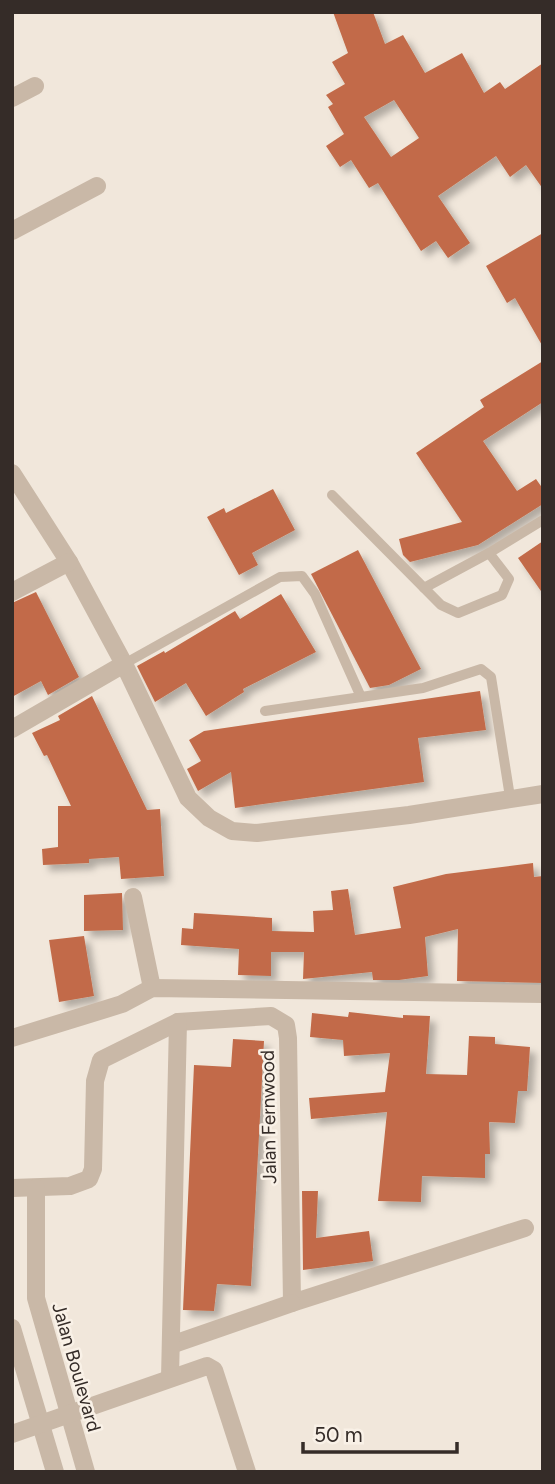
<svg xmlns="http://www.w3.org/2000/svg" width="555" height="1484" font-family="Figtree,sans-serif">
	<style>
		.building { fill: #c26b48; fill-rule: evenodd; filter: url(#shadow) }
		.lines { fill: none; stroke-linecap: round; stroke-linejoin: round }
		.lane { stroke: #c9b8a7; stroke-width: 10 }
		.street { stroke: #c9b8a7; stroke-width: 18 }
		.labels { text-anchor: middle; stroke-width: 5; stroke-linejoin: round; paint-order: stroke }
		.street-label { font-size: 19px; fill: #352c28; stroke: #f9f1e7 }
	</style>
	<defs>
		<filter id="shadow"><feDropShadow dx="6" dy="6" stdDeviation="3.5" flood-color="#0004"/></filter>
	</defs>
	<rect width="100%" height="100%" fill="#f1e7db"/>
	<g class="building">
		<path d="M333 12H373L385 44 403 35 425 73 462 53 484 93 500 82 505 89 543 63V189L526 165 510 177 496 156 438 196 470 243 448 258 436 241 421 251 378 183 369 188 351 160 340 167 326 146 344 134 328 107 333 104 326 95 345 84 332 62 348 53ZM394 100 419 138 391 157 364 117Z"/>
		<path d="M543 233V347L515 298 507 303 486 266Z"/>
		<path d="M543 361V402L483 441 517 491 536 479 543 489V504L478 545 410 562 403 555 399 539 462 522 416 453 484 407 480 400Z"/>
		<path d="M273 489 295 530 252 553 258 565 239 575 207 517 224 508 226 513Z"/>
		<path d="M543 541V594L518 558Z"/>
		<path d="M358 550 421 669 389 685 370 688 311 574Z"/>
		<path d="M36 592 79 677 48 695 41 681 12 697V603Z"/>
		<path d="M281 594 316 652 243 689 244 692 206 716 186 683 155 702 137 666 164 651 165 653 235 611 240 619Z"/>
		<path d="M480 691 486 730 418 738 424 782 235 808 231 772 198 791 187 769 201 761 189 740 204 731Z"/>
		<path d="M92 696 147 810 160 809 164 876 121 879 119 857 89 859V863L43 865 42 849 58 847V806H71L47 755 44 756 32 733 60 720 58 716Z"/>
		<path d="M533 863 534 877 543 876V983L457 981 458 929 425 937 428 976 399 980H373L372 972 303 979 304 952H271V976L238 975 239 949 181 945 182 928 193 929 194 913 272 918V931L314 932 313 911 333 910 331 891 348 889 355 935 401 928 393 887 446 874Z"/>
		<path d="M122 893 123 930 84 931V895Z"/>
		<path d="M84 936 94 996 59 1002 49 940Z"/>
		<path d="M349 1012 403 1018V1015L430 1016 426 1074 467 1075 469 1036 495 1037V1044L530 1047 527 1091H518L515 1123 489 1122 490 1154H485V1178L422 1176 421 1202 378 1201 387 1112 311 1119 309 1098 385 1092 390 1053 344 1056 343 1040 310 1037 312 1013 348 1017Z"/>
		<path d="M233 1039 264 1041 251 1286 217 1284 214 1311 183 1310 194 1065 231 1067Z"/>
		<path d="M302 1191H318L316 1238 369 1231 373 1261 303 1270Z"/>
	</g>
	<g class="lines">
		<g class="lane">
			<path d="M332 495 441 605 458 613 502 595 509 579 489 553 543 520"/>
			<path d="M424 588 489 553"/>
			<path d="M124 664 280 577 302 576 315 594 361 697"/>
			<path d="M265 711 423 688 481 669 491 677 510 797"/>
		</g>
		<g class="street">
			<path d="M12 98 35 86"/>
			<path d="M12 231 97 186"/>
			<path d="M12 473 69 562 124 664 188 798 209 818 232 831 257 833 409 815 543 794"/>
			<path d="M12 592 69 562"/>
			<path d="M12 729 124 664"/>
			<path d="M133 897 152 988"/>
			<path d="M12 1038 122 1004 152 988 543 994"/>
			<path d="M12 1188 70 1186 89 1179 93 1169 95 1081 101 1060 178 1022 271 1016 286 1025 288 1038 292 1303 525 1228"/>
			<path d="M36 1188V1298L86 1472"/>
			<path d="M12 1328 55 1472"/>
			<path d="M171 1345 292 1303"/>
			<path d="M170 1378 178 1022"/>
			<path d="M12 1434 207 1366 214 1370 247 1472"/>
		</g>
	</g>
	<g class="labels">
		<g class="street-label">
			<text transform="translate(268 1117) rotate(-91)" y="7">Jalan Fernwood</text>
			<text transform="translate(77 1367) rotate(74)" y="7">Jalan Boulevard</text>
		</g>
	</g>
	<rect width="555" height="1484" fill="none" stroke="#352c28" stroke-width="28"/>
	<path d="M303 1442v10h154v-10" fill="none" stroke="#352c28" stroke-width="3.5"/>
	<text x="314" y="1442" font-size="21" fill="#352c28" stroke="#f9f1e7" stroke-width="5" paint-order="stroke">50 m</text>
</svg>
